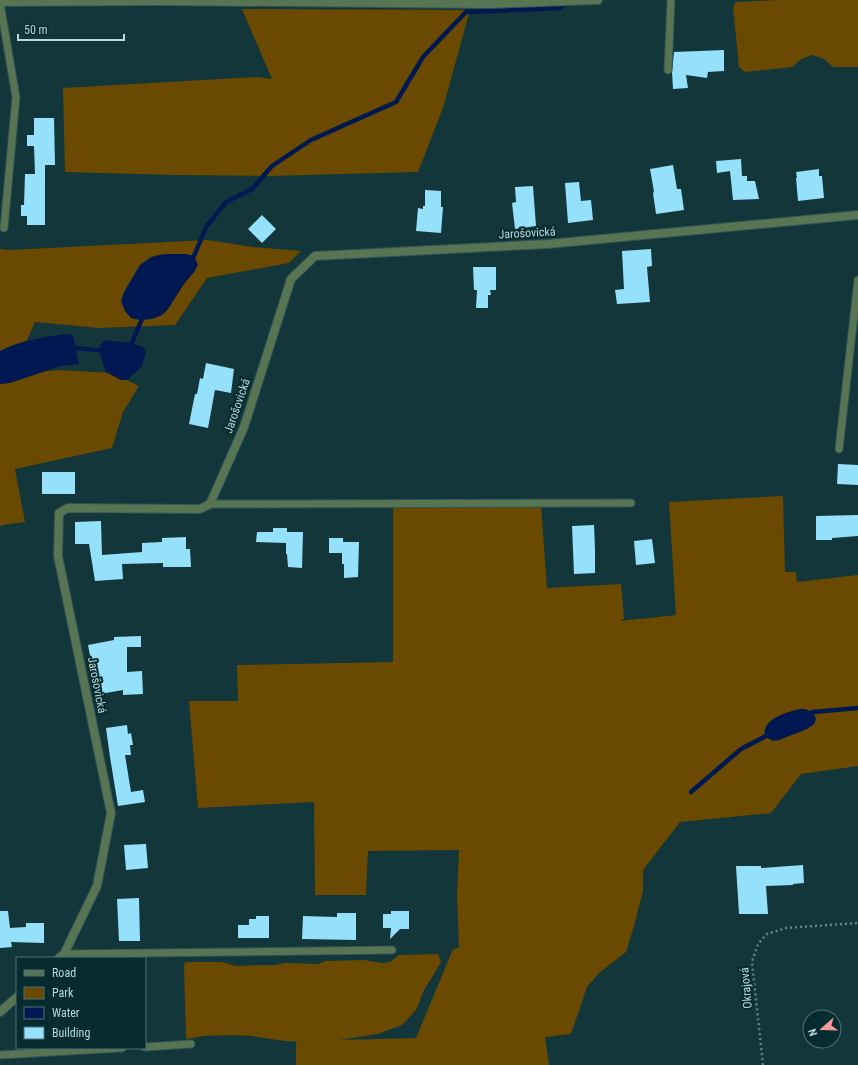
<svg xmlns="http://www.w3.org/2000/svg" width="858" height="1065" font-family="'Roboto Condensed',sans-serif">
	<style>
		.green { fill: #694a00 }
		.water { fill: #001851 }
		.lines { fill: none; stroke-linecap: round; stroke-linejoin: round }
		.stream { stroke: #001851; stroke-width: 4.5 }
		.building { fill: #95e0fa }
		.service-casing { stroke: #305356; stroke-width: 9 }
		.minor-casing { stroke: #305356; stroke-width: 10 }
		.path { stroke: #648689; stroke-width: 2.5; stroke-dasharray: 2 3; stroke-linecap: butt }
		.service { stroke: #577453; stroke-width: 7 }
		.minor { stroke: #577453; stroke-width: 8 }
		.labels { text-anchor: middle; stroke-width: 4; stroke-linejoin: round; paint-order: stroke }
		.street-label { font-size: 12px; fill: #b9d9dc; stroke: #062c2f }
	</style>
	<rect width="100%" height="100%" fill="#123639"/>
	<g class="green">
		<path d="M780 0H858V67H833L824 59 812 55 801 59 792 67 745 72 739 67 733 7 736 2Z"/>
		<path d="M242 9 470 10 443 108 418 172 268 176 174 175 65 172 63 88 258 77 272 79Z"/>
		<path d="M208 240 253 247 301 251 289 263 207 278 175 325 98 328 35 322 12 374 59 370 112 373 139 386 123 412 112 448 15 469 25 522 2 525 0 527V249L9 250Z"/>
		<path d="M783 496 785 572H796L797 582 858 575V766L801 774 771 813 680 822 643 870V891L634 926 626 952 599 973 587 987 571 1034 545 1037 549 1065H296V1042H304L285 1041 251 1036 235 1035 204 1036 186 1039 184 966 185 962H222L236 966 263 965H276L284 963 318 964 325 961 364 960 382 963 390 962 399 955 438 954 441 962 434 974 424 990 416 1010 402 1025 378 1034 339 1040 416 1038 453 949 459 948 457 896 459 850 368 851 366 895H315L314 802 198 808 189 701H238L237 665 393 662V506L541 505 547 588 621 584 624 619 620 621 676 615 669 502Z"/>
	</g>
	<g class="water">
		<path d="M164 254H187L194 256 198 265 194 272 184 284 168 309 162 315 152 319 140 320 131 318 125 311 121 301 124 292 140 265 151 257Z"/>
		<path d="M64 334 73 335 79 364 61 366 10 383 0 384V351C21 340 41 338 64 334Z"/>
		<path d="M105 340 131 343 143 347 146 352 142 366 127 380H121L106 372 100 354V346Z"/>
		<path d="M800 709H805L813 712 816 719 814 724 807 729 779 740 773 741 764 736C765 734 764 729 766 727 771 716 789 712 800 709Z"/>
	</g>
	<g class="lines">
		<g class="stream">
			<path d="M190 261 194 256 206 227 226 202 252 189 272 166 311 140 396 102 423 57 466 12 560 8 569 2"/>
			<path d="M130 347 142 319 145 316"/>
			<path d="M76 348 106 351"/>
			<path d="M808 714 813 712 858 708"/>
			<path d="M691 792 741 749 770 734"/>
		</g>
	</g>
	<g class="building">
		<path d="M724 50V71L708 72 707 78 686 75 688 88 673 89 672 72 674 52Z"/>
		<path d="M34 118H54L55 165H45V225H27V216H21V205H24L25 174H35L34 146H27V135H34Z"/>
		<path d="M741 159 742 176H747V181H755L759 199 733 200 730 171 717 173 716 161Z"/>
		<path d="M673 165 677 189H681L684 210 656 214 653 193 654 192 650 169Z"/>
		<path d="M819 169V176H822L824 198 798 201 796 178H797L796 172Z"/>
		<path d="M579 182 581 201 591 200 593 220 568 223 565 183Z"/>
		<path d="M533 186 536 226 515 229 512 203 516 202 515 187Z"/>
		<path d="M425 190 441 191V207H443L441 233 416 231 418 208 423 209V206H425Z"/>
		<path d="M262 215 276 229 262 243 248 229Z"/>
		<path d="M651 249 652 266 647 267 650 302 617 304 615 290 624 289 622 251Z"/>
		<path d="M473 267H496V290H490L491 295H488V308H476L477 290H474Z"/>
		<path d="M206 363 234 369 231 393 215 390 208 428 189 424 195 394H197L200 378 203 379Z"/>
		<path d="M838 464 858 465V485L837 484Z"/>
		<rect x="42" y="472" width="33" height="22"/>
		<path d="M858 515V536L832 538V540H816V516Z"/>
		<path d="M101 521 102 555 142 552V543L162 542V538L186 537V549H190L191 567H163V563L122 564 123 579 95 581 89 544H75V522Z"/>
		<path d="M594 525 595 549V573L574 574 572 526Z"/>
		<path d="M273 528H287V532H303L302 568 288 567 287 554H286V543L256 542 257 532H273Z"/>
		<path d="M329 538H343V542H359L358 577 344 578V564H342V553H329Z"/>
		<path d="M652 539 655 563 636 565 634 541Z"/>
		<path d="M141 636V647H127V672L142 671 143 694 123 695V690L100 694 95 666H92L88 645 114 640V637Z"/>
		<path d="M127 725 128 734 131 733 133 745H130L131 755H125L131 792 143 790 145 802 118 806 110 757 106 728Z"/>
		<path d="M145 844H146L148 868 126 870 124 845Z"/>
		<path d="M803 865 804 883 793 884V885L766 886 768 914H739L736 866H761V868Z"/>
		<path d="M139 898 140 941H119L117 899Z"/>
		<path d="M0 911H8L10 928 26 927V923H44V943L11 942 12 947 0 948Z"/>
		<path d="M391 911H409V929H400L390 939 391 928H383V914H391Z"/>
		<path d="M337 913H356V940L302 939 303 916 337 917Z"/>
		<path d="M256 916H269V938H238V925H249V919H256Z"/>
	</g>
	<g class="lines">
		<defs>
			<g id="service">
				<path d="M0 3 16 97 4 228"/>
				<path d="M668 70 671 0"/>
				<path d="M839 449 858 280"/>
				<path d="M210 504 631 503"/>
				<path d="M64 954 392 950"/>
				<path d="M145 1047 191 1044"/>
				<path d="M0 1055 122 1048"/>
			</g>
			<g id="minor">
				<path d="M0 2 158 1 488 4 598 0"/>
				<path d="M59 958 64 954 97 886 111 813 58 556 59 513 68 508 200 509 210 504 244 427 291 279 315 256 548 244 858 215"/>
				<path d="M0 1012 17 997"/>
			</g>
		</defs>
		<use href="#service" class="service-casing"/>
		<use href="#minor" class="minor-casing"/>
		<path class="path" d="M763 1065 752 962 758 944 767 934 786 928 858 923"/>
		<use href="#service" class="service"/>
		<use href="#minor" class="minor"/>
	</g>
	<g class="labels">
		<g class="street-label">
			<text transform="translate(527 233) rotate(-3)" y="4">Jarošovická</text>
			<text transform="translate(237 406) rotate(-71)" y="4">Jarošovická</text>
			<text transform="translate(97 685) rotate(79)" y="4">Jarošovická</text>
			<text transform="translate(746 988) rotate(-95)" y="4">Okrajová</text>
		</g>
	</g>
	<rect x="16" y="957" width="130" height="92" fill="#062c2f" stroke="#4e7174"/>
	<rect x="24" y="970" width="20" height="6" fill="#577453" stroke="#4e7174"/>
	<text x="52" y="977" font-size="12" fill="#b9d9dc">Road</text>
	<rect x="24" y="987" width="20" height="12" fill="#694a00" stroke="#4e7174"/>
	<text x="52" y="997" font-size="12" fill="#b9d9dc">Park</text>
	<rect x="24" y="1007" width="20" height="12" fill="#001851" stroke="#4e7174"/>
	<text x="52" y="1017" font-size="12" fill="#b9d9dc">Water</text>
	<rect x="24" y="1027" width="20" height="12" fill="#95e0fa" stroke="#4e7174"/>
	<text x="52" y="1037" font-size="12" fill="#b9d9dc">Building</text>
	<g transform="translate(822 1029) rotate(250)"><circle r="19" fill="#062c2f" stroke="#4e7174"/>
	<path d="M0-3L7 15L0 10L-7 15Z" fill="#f59b99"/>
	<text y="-6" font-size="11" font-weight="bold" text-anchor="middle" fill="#b9d9dc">N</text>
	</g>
	<path d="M18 34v6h106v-6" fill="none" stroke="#b9d9dc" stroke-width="2"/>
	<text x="24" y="34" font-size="12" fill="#b9d9dc" stroke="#062c2f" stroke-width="3" paint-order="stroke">50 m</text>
</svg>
